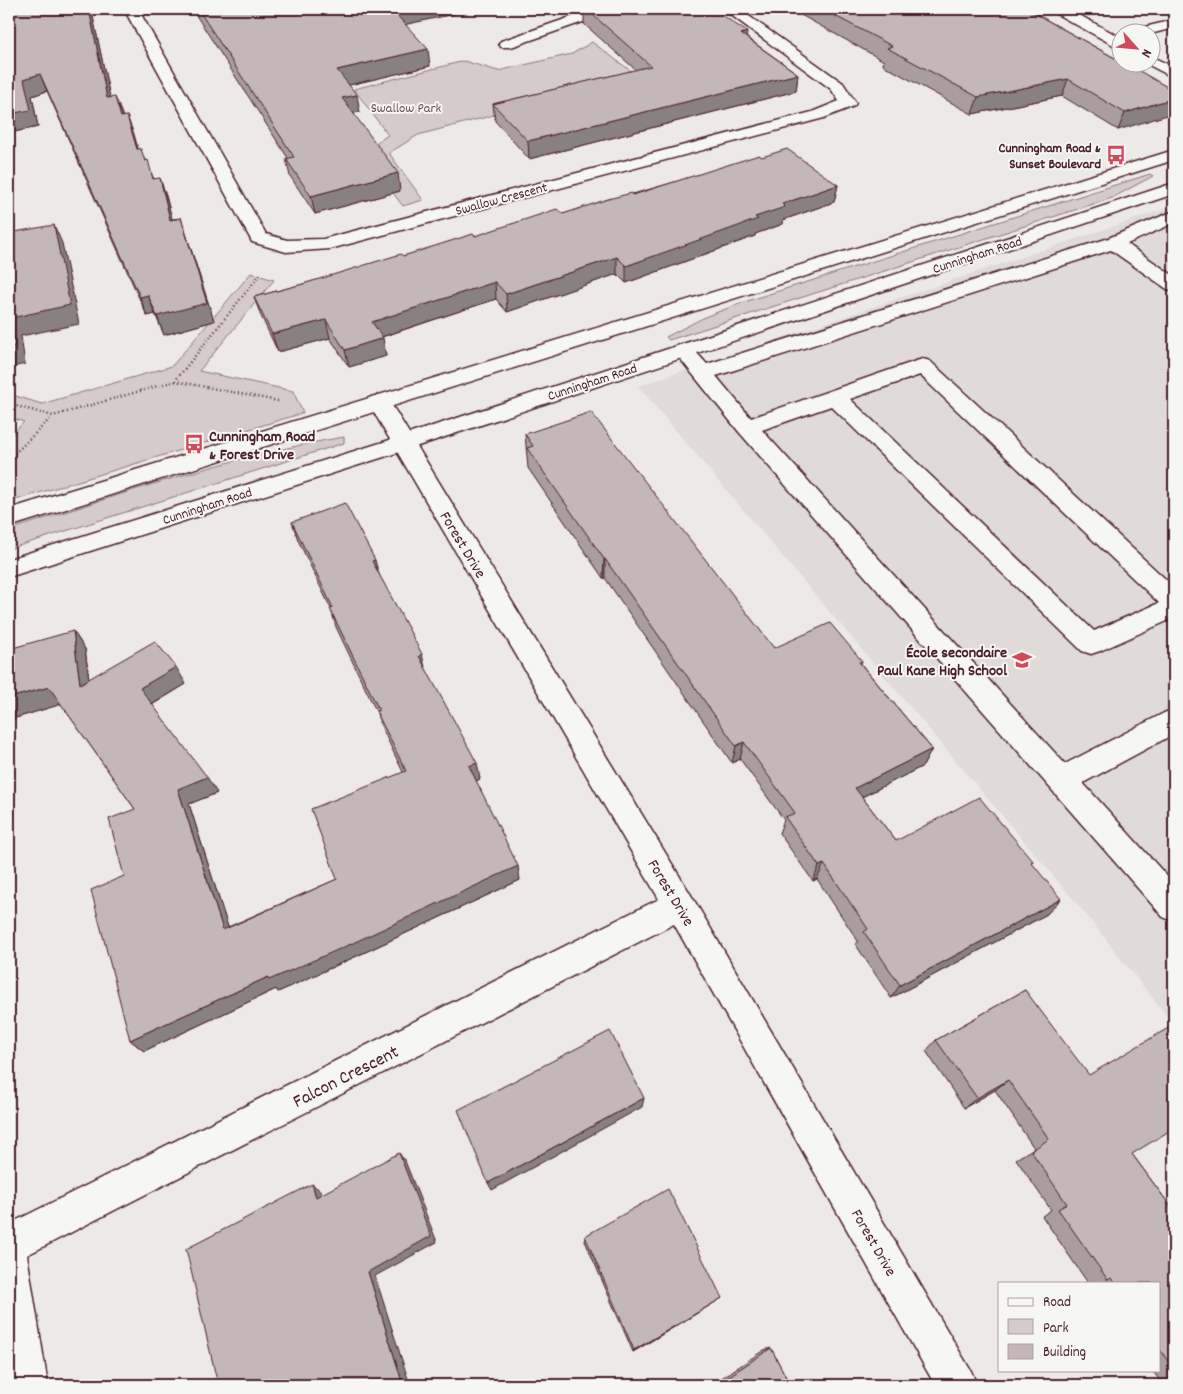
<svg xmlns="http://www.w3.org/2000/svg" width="1183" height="1394" font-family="Dekko,sans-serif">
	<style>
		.built { fill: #e0dad8 }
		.green { fill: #d4cbca; stroke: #8f757a }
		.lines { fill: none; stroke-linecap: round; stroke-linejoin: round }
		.minor-casing { stroke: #4a1f2b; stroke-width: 3 }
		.major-casing { stroke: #4a1f2b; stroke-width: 3 }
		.path { stroke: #4a1f2b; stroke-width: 2.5; stroke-dasharray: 1 3; stroke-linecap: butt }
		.minor { fill: #f6f6f2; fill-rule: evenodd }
		.major { fill: #f6f6f2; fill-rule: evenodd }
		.wall { fill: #a99d9d; stroke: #4a1f2b }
		.shaded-wall { fill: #898080; stroke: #4a1f2b }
		.building { fill: #c4b7b7; stroke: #4a1f2b }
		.labels { text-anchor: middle; stroke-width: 4; stroke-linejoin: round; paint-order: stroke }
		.far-park-label { font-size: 14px; fill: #6c4a53; stroke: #f6f6f2 }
		.far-poi-label { font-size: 14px; font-weight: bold; fill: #4a1f2b; stroke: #f6f6f2; text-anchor: end }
		.far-street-label { font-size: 14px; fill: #4a1f2b; stroke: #f6f6f2 }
		.poi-label { font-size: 16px; font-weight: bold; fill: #4a1f2b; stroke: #f6f6f2; text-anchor: start }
		.street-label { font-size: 16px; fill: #4a1f2b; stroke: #f6f6f2 }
		.near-street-label { font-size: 19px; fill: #4a1f2b; stroke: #f6f6f2 }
	</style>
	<rect width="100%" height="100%" fill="#ece9e6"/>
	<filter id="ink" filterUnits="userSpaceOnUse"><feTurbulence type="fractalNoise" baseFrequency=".02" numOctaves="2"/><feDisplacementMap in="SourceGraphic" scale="10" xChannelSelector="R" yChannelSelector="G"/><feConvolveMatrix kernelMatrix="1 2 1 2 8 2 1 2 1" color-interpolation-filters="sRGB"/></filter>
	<g filter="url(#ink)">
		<path class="built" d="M1174 206V1025L1080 907 638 386Z"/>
		<g class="green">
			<path d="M592 42 639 77 418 135 389 153 423 200 403 206 361 152 388 135 354 89 464 61 498 71 572 54Z"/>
			<path d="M1150 174 1153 176 1112 198 669 340 666 337 707 316 747 301Z"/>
			<path d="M251 273 274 280 199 371 293 391 303 413 9 502V437L24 422 9 417V394L42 404 172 366Z"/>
			<path d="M344 437V443L9 549V530C120 495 229 456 344 437Z"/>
		</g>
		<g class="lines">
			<defs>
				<g id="minor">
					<path d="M124 9H138L266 234 287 240 323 239 812 112 839 101 831 89 723 9H739L843 83 856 103 854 106 824 118 330 249 286 252 252 242 250 238Z"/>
					<path d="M605 9H630L628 12 583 22 511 47H501L499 44 501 41 574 16Z"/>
					<path d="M1051 9H1068L1120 37V47L1115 46 1053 12Z"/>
					<path d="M1174 20V28L1150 34V32H1134L1136 29Z"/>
					<path d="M1150 56 1174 67V78L1145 63 1150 62Z"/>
					<path d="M1174 211V223L1127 244 1174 276V291L1167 289 1111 250 716 376 751 418 916 361 923 359 930 361 1174 587V618L1100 651 1091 654 1082 651 831 406 762 430 1065 764 1164 713 1174 709V734L1083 783 1174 884V922L1163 917 739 432 674 351 677 346C692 343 697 354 707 364L1106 239ZM920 375 1159 603 1094 631 850 399Z"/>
					<path d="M379 395 387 397 390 402 691 895 971 1371 977 1385H935L674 924 27 1255 48 1385H9V1224L659 899 368 402 371 397Z"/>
				</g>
				<g id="major">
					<path d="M1174 150V160L9 527V509Z"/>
					<path d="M1174 183V194L412 448 9 577V559L396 438Z"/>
				</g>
			</defs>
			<use href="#minor" class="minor-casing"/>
			<use href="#major" class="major-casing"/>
			<g class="path">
				<path d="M175 381 278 401"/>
				<path d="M9 404 53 416 175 381 262 272"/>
				<path d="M9 459 52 417"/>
			</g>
			<use href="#minor" class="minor"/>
			<use href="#major" class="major"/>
		</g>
		<g class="wall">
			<path d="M192 9H477L405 24 430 66 349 85 360 112 353 113 400 191 315 214 290 176 286 159 288 158Z"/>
			<path d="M567 9H713L746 37 798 74 796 91 529 159 495 121 493 104 636 70 584 24V12L573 14Z"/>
			<path d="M790 9H1027L1174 91 1118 130 1062 96 972 114 883 65 884 61Z"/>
			<path d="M9 10 92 12 110 98 122 117 127 116 138 149 145 160 154 179 166 196 172 219 181 218 214 321 164 335 155 314 147 316 47 91 32 96 38 127 9 133Z"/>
			<path d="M762 157 838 185 834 202 783 220V224L755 234V236L626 283 617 274 507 312 496 299 382 337 386 356 349 367 330 338 278 352 260 314 254 297 303 284 475 236 563 214Z"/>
			<path d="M525 434 774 648 862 661 861 664 932 749 923 766 862 797 896 841 1033 861 1032 863 1047 914 891 998 856 945 858 941 817 879 813 881 779 833 784 820 740 759 732 763 605 578H603L528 468Z"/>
			<path d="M292 522 378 573 480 779 476 781 520 880 359 955 278 992 276 989 144 1051 130 1040 124 876 135 809 61 704 9 720 73 631 85 649 89 679 186 684 152 705 217 793 189 804 228 927 337 879 403 772 382 728 376 711 336 627 331 609 298 540Z"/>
			<path d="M1025 990 1132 1154 1174 1211V1385H1163L1152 1370H1159V1283H1088L1042 1216 1051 1210 1016 1159 1034 1148 995 1090 964 1108 926 1051 936 1040Z"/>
			<path d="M585 1236 717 1301 633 1352 585 1241Z"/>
			<path d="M771 1348 790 1385H711L764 1350Z"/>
		</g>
		<g class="shaded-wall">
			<path d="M89 9H91L92 12 114 116 107 98Z"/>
			<path d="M400 9H477L394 27 392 10Z"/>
			<path d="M573 9H584V12L573 14Z"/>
			<path d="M747 32 745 49 741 34Z"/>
			<path d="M428 49 430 66 341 87 337 70Z"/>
			<path d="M40 74 47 91 32 96 38 127 9 133V114L24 79Z"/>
			<path d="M798 74 796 91 529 159 528 141Z"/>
			<path d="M1068 79 1062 96 972 114 978 97Z"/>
			<path d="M357 95 360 112 345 115 342 98Z"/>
			<path d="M115 97 122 114 127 135 121 117Z"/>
			<path d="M1174 98V113L1118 130 1125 113Z"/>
			<path d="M127 116 134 134 143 167 137 149Z"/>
			<path d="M398 173 400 191 315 214 311 196Z"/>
			<path d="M160 178 166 196 177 238 170 220Z"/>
			<path d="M838 185 834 202 783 220V224L755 234V236L626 283V266L755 217 782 204Z"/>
			<path d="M181 218 214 321 164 335 157 316Z"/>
			<path d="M54 225 62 243 79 324 21 336 25 364 9 368V347L11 318Z"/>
			<path d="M617 257V274L507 312 506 294Z"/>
			<path d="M495 282 496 299 375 339 372 322Z"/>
			<path d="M148 295 155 314 147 316 140 297Z"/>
			<path d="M326 320 330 338 278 352 272 334Z"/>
			<path d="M383 338 386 356 349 367 345 350Z"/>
			<path d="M604 559H605V578H603Z"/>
			<path d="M375 560 380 578 372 561Z"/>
			<path d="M73 631 85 649 92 702 80 684Z"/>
			<path d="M422 654 426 672 419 656Z"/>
			<path d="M176 667 186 684 151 705 140 688Z"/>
			<path d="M49 687 62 704 9 720V698Z"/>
			<path d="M744 742 740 759 732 763 736 746Z"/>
			<path d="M932 749 923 766 848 804 855 788Z"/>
			<path d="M477 763 480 779 472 783 469 766Z"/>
			<path d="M207 777 217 793 189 804 233 943 223 930 178 789Z"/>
			<path d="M824 864 817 879 813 881 819 866Z"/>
			<path d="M518 866 520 880 359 955 278 992 276 989 144 1051 130 1040 268 977Z"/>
			<path d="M1061 899 1047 914 891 998 900 985Z"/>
			<path d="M1008 1080 995 1090 964 1108 977 1098Z"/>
			<path d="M644 1098 642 1107 492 1190 488 1183Z"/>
			<path d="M399 1153 405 1161 437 1242 375 1276 410 1385H403L368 1272Z"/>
			<path d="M312 1184 321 1191 326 1204 316 1197Z"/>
			<path d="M722 1298 717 1301 633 1352 634 1350Z"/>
		</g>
		<g class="building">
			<path d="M13 9H89L107 98 115 97 121 117 127 116 137 149H141L145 161 148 160 153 179 160 178 170 220 181 218 207 303 157 316 148 295 140 297 40 74 24 79 31 110 9 114V10Z"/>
			<path d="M198 9H400L392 10 428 49 337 70 357 95 342 98 398 173 311 196 286 159 294 157Z"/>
			<path d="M586 9H713L747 32 741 34 798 74 528 141 493 104 651 66Z"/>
			<path d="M822 9H1027L1120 61V62H1124L1174 91V98L1125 113 1068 79 978 97 887 48 892 46Z"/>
			<path d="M787 149 838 185 782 204 785 207 755 217 758 219 626 266 617 257 506 294 495 282 372 322 383 338 345 350 326 320 272 334 254 297 303 284 401 254 403 256 473 234 475 236 557 209 563 214 608 199 632 193 633 195 759 155 762 157Z"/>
			<path d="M54 225 70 305 11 318 15 346 9 347V233Z"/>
			<path d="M591 412 774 648 830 623 862 661 859 662 932 749 855 788 896 841 979 797 1033 861 1031 862 1061 899 900 985 864 932 868 929 824 864 819 866 785 817 795 813 744 742 736 746 605 559H604L527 448 533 446 525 434Z"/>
			<path d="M345 503 375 560 372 561 422 654 419 656 477 763 469 766 518 866 353 943 269 980 268 977 130 1040 91 890 124 876 109 819 135 809 49 687 9 698V649L73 631 80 684 155 641 176 667 140 688 207 777 178 789 223 930 337 879 311 809 406 771 376 711 379 710 330 609 333 608 292 522Z"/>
			<path d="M1025 990 1089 1075 1170 1027 1174 1032V1128L1132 1154 1174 1211V1370L1159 1348V1283H1115L1111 1278 1108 1280 1058 1209 1067 1204 1031 1151 1049 1139 1008 1080 977 1098 936 1040Z"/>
			<path d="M610 1031 644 1098 488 1183 458 1110Z"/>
			<path d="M399 1153 431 1236 368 1272 403 1385H218L186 1249 312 1184 316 1197Z"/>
			<path d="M668 1189 722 1298 634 1350 585 1236Z"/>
			<path d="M771 1348 790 1385H716Z"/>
		</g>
	</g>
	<defs>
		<symbol id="bus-bare" viewBox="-9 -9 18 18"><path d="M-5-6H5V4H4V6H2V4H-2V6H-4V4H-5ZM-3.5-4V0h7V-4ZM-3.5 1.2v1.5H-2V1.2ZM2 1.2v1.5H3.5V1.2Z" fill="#d1495b" stroke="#f6f6f2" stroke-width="2.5" paint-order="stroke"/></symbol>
		<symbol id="school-bare" viewBox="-9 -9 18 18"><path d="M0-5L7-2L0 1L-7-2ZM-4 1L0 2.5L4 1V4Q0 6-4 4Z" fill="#d1495b" stroke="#f6f6f2" stroke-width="2.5" paint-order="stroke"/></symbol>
	</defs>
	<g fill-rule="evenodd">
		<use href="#bus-bare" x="1102" y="141" width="28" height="28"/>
		<use href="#bus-bare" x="180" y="430" width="28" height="28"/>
		<use href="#school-bare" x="1008" y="646" width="28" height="28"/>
	</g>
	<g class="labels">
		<g class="far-park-label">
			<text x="406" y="112">Swallow Park</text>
		</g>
		<g class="far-poi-label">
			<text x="1101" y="152">Cunningham Road &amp;<tspan x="1101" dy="16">Sunset Boulevard</tspan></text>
		</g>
		<g class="far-street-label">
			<text transform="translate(501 198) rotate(-15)" y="5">Swallow Crescent</text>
			<text transform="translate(977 254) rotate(-18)" y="5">Cunningham Road</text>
			<text transform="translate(592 381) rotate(-18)" y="5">Cunningham Road</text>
			<text transform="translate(207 505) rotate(-18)" y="5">Cunningham Road</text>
		</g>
		<g class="poi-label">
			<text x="209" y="441">Cunningham Road<tspan x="209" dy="18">&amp; Forest Drive</tspan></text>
			<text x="1007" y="657" text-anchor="end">École secondaire<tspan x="1007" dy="18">Paul Kane High School</tspan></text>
		</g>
		<g class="street-label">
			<text transform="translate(464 544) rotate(59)" y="6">Forest Drive</text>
			<text transform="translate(672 892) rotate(59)" y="6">Forest Drive</text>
			<text transform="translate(875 1242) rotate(60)" y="6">Forest Drive</text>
		</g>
		<g class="near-street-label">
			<text transform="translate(345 1075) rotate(-27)" y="7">Falcon Crescent</text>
		</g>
	</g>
	<rect width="1183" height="1394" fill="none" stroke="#f6f6f2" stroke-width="30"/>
	<rect x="15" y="15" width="1153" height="1364" fill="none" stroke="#4a1f2b" stroke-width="2" filter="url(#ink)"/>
	<rect x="998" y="1282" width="162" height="90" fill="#f6f6f2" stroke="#b1a0a2"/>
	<rect x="1008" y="1298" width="25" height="8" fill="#f6f6f2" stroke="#b1a0a2"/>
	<text x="1043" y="1306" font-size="15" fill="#4a1f2b">Road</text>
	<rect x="1008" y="1319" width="25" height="15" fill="#d4cbca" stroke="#b1a0a2"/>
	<text x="1043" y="1332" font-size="15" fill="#4a1f2b">Park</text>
	<rect x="1008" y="1344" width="25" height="15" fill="#c4b7b7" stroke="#b1a0a2"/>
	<text x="1043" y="1356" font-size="15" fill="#4a1f2b">Building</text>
	<g transform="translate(1136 48) rotate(117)"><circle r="24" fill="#f6f6f2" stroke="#b1a0a2"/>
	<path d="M0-4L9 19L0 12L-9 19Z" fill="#d1495b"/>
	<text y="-8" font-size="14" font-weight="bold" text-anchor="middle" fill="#4a1f2b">N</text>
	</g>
</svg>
